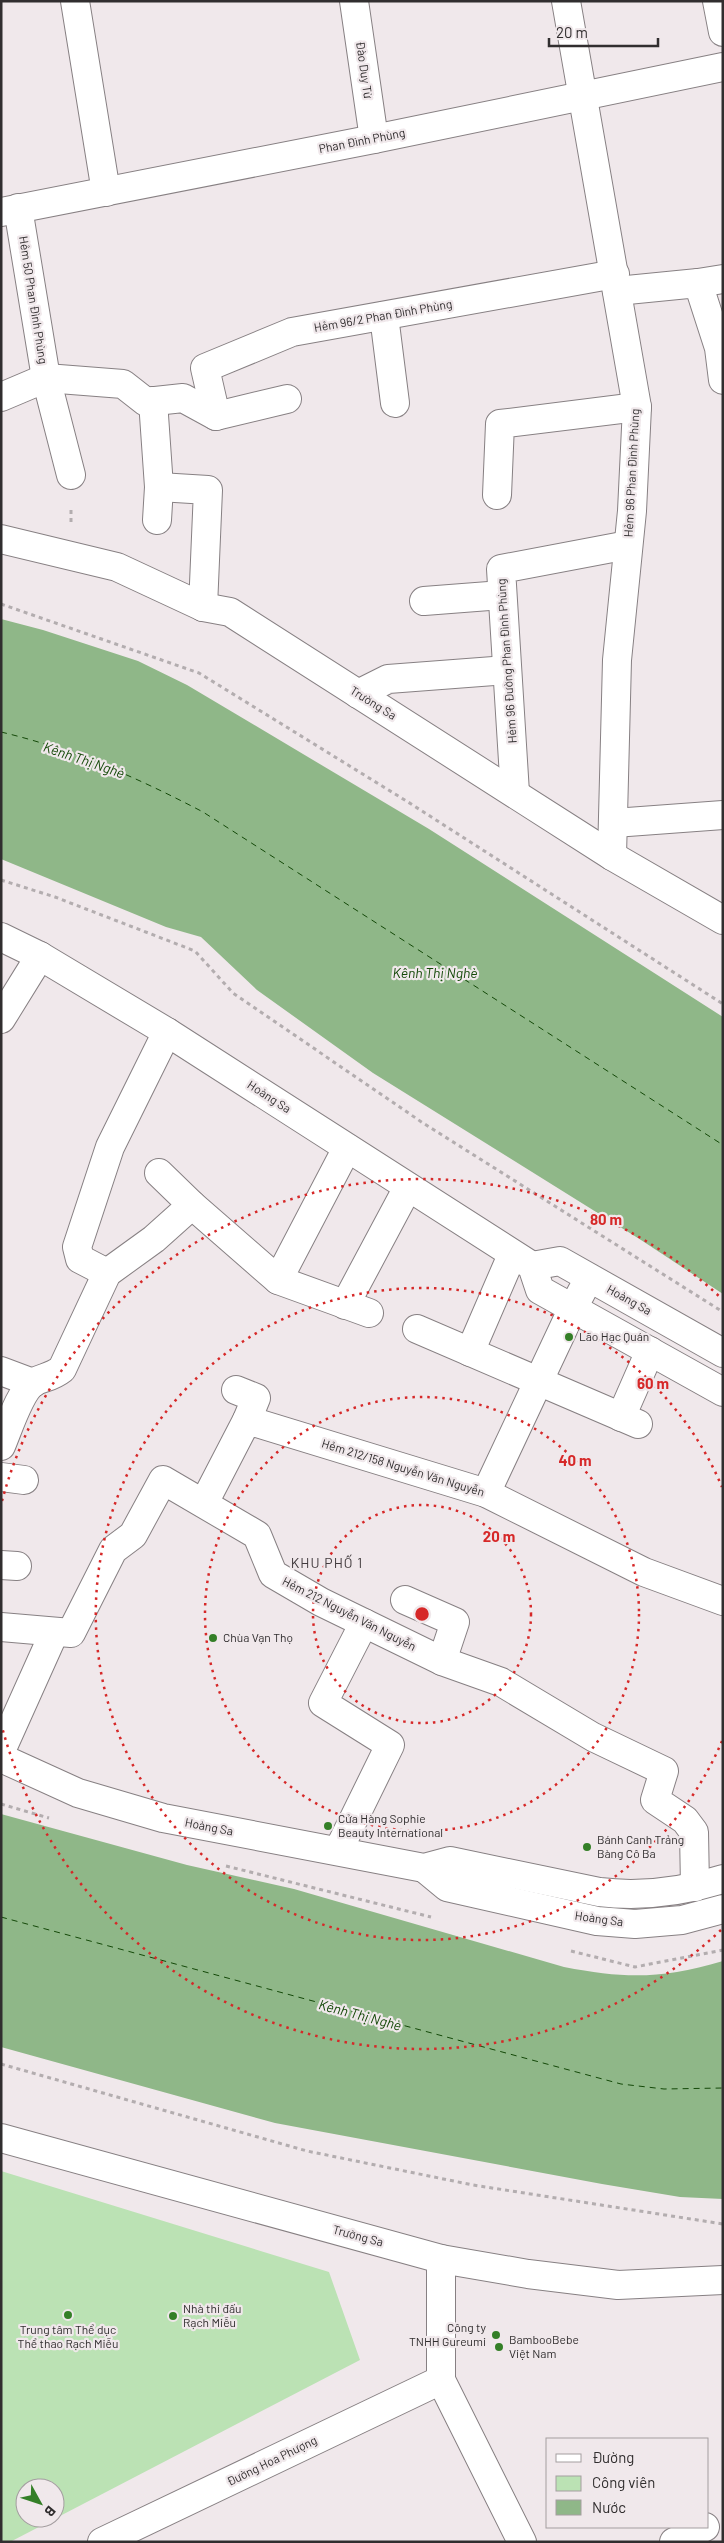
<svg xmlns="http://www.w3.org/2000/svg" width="724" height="2543" font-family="Barlow,sans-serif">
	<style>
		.green { fill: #bbe2b4; fill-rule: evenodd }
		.water { fill: #8fb788 }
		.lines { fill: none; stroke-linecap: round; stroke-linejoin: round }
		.ferry { stroke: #144908; stroke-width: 1; stroke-dasharray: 6 5; stroke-linecap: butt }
		.minor-casing { stroke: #878083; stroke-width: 30 }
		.major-casing { stroke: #878083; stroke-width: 30 }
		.path { stroke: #b3adaf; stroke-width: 3; stroke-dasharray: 4 4; stroke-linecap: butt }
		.minor { stroke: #fff; stroke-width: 28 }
		.major { stroke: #fff; stroke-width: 28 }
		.ring { fill: none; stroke: #d62828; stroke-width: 2.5; stroke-dasharray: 2.5 5 }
		.poi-dot { fill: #347f27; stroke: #f0e8eb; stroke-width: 2 }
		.labels { text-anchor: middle; stroke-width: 4.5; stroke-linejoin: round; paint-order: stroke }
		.street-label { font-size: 12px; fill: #312e2f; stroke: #f0e8eb }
		.poi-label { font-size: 12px; fill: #312e2f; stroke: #f0e8eb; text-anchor: start }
		.water-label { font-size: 14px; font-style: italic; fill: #144908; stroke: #f0e8eb }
		.neighbourhood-label { font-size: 14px; letter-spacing: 1px; fill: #413a3d; stroke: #f0e8eb }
		.centre { fill: #d62828; stroke: #f0e8eb; stroke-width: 2.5 }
		.ring-label { font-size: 15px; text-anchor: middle; font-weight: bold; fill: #d62828; stroke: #f0e8eb; stroke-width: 4.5; stroke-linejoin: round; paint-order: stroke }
	</style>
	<rect width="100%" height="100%" fill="#f0e8eb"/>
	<path class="green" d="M1 2171 329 2272 360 2360 10 2542H1ZM25 2488H55V2518H25Z"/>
	<g class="water">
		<path d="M1 619 43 630 138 661 187 685 429 829 723 1017V1294L641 1240 373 1073 257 990 201 937 166 927 1 859Z"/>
		<path d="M1 1814 187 1865 294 1889 564 1967C627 1979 661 1979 723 1961V2199L680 2197 602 2184 275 2123 1 2047Z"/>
	</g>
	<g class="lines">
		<g class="ferry">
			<path d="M1 732C73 749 138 778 203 812L723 1145"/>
			<path d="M1 1917 621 2084 664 2089 723 2088"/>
		</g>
		<defs>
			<g id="minor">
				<path d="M75 1 106 192"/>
				<path d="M354 1 374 139"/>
				<path d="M566 1 637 407 632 511 617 660 612 856"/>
				<path d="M717 1 723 32"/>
				<path d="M18 208 46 378 71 475"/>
				<path d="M698 283 723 279"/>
				<path d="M617 291 698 283 719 348 723 380"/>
				<path d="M384 316 395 403"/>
				<path d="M1 397 46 378 123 384 146 402 183 398 216 416 287 399"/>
				<path d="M153 401 159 487 157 520"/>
				<path d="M216 416 205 368 292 332 615 274"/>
				<path d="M159 487 208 490 203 607"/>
				<path d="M497 495 500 424 637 407"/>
				<path d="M1 539 117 567 203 607 230 612 612 856 723 920"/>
				<path d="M424 601 502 595"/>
				<path d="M358 694 388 679 507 670"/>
				<path d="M515 793 501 569 628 545"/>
				<path d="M614 823 723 815"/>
				<path d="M1 937 40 956 167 1032 532 1266 540 1290 723 1392"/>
				<path d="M1 1019 40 956"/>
				<path d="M159 1173 192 1205"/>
				<path d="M532 1266 560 1261 723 1353"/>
				<path d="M107 1273 80 1259 77 1247 110 1147 167 1032"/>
				<path d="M278 1280 369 1313"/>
				<path d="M345 1305 408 1187"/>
				<path d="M417 1329 638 1424"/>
				<path d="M470 1352 512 1255"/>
				<path d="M1 1371 33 1383"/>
				<path d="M236 1390 256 1398 247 1420"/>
				<path d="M621 1417 650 1351"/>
				<path d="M1 1446C8 1430 20 1391 34 1382 44 1377 52 1377 62 1369L107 1273 154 1239 192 1205 278 1280 347 1148"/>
				<path d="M1 1477 24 1480"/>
				<path d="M486 1493 573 1308 589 1278"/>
				<path d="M204 1503 247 1420 486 1493 644 1572 723 1601"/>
				<path d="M1 1565 17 1566"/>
				<path d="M405 1600 455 1622 442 1661"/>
				<path d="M1 1627 71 1633 113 1550 133 1535 163 1480 257 1535 273 1574 321 1602 442 1661 501 1682 593 1737 664 1771 655 1800 685 1820 694 1832 695 1887"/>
				<path d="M1 1751 54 1633"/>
				<path d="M1 1758 78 1793 163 1818 424 1868 450 1861 599 1892C641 1897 682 1892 723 1879"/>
				<path d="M338 1851 390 1745 323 1703 364 1623"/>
				<path d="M424 1868 447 1887 597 1921 635 1924 682 1920 723 1909"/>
				<path d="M1 2138 441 2259 528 2274 618 2285 723 2280"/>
				<path d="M441 2259V2380L522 2542"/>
				<path d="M102 2542 441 2380"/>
				<path d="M674 2542 705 2527"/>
			</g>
			<path id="major" d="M1 212 374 139 723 67"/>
		</defs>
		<use href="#minor" class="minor-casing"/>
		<use href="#major" class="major-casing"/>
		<g class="path">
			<path d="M71 522V508"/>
			<path d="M1 604 199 673 408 802 723 1004"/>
			<path d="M1 880 55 897 195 951 233 993 423 1123 723 1312"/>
			<path d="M1 1804 49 1818"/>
			<path d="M226 1866 431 1917"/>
			<path d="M571 1951 635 1967 723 1950"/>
			<path d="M1 2064 307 2151 473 2185 723 2224"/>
		</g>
		<use href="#minor" class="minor"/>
		<use href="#major" class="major"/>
	</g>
	<g class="ring">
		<circle cx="422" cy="1614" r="109"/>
		<circle cx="422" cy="1614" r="217"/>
		<path d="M722 1741A326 326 0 1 1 722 1487"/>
		<path d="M721 1930A435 435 0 0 1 2 1727M2 1501A435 435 0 0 1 721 1298"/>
	</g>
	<g class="poi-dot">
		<circle cx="569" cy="1337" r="5"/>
		<circle cx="213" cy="1638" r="5"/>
		<circle cx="328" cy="1826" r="5"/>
		<circle cx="587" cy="1847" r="5"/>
		<circle cx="68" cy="2315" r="5"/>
		<circle cx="173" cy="2316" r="5"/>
		<circle cx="496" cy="2335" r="5"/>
		<circle cx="499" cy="2347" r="5"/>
	</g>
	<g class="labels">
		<g class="street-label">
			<text transform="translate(364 70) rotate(82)" y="4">Đào Duy Từ</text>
			<text transform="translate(362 141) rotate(-11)" y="4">Phan Đình Phùng</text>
			<text transform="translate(33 300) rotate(81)" y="4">Hẻm 50 Phan Đình Phùng</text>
			<text transform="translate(383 316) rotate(-10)" y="4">Hẻm 96/2 Phan Đình Phùng</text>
			<text transform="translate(632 473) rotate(-87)" y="4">Hẻm 96 Phan Đình Phùng</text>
			<text transform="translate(507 661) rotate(-94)" y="4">Hẻm 96 Đường Phan Đình Phùng</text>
			<text transform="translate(373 703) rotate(32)" y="4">Trường Sa</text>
			<text transform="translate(269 1097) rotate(33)" y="4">Hoàng Sa</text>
			<text transform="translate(629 1300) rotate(29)" y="4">Hoàng Sa</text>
			<text transform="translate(403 1468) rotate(17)" y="4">Hẻm 212/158 Nguyễn Văn Nguyễn</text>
			<text transform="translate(349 1614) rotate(27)" y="4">Hẻm 212 Nguyễn Văn Nguyễn</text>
			<text transform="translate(209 1827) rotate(11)" y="4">Hoàng Sa</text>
			<text transform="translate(599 1919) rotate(8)" y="4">Hoàng Sa</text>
			<text transform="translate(358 2236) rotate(15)" y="4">Trường Sa</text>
			<text transform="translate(272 2461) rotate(-26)" y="4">Đường Hoa Phượng</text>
		</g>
		<g class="poi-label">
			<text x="579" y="1341">Lão Hạc Quán</text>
			<text x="223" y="1642">Chùa Vạn Thọ</text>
			<text x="338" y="1823">Cửa Hàng Sophie<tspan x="338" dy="14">Beauty International</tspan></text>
			<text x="597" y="1844">Bánh Canh Trảng<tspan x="597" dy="14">Bàng Cô Ba</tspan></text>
			<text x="183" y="2313">Nhà thi đấu<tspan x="183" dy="14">Rạch Miễu</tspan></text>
			<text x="486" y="2332" text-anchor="end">Công ty<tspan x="486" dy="14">TNHH Gureumi</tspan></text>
			<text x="68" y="2334" text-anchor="middle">Trung tâm Thể dục<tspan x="68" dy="14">Thể thao Rạch Miễu</tspan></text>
			<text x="509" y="2344">BambooBebe<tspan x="509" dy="14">Việt Nam</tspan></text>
		</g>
		<g class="water-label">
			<text transform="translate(84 760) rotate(19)" y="5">Kênh Thị Nghè</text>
			<text x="435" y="978">Kênh Thị Nghè</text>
			<text transform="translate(360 2015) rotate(15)" y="5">Kênh Thị Nghè</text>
		</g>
		<g class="neighbourhood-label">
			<text x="327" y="1568">KHU PHỐ 1</text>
		</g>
	</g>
	<circle cx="422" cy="1614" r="8" class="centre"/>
	<g class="ring-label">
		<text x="606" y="1225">80 m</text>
		<text x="653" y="1389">60 m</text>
		<text x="575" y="1466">40 m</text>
		<text x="499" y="1542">20 m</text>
	</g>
	<rect width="724" height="2543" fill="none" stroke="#312e2f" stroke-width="5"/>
	<rect x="546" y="2438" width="162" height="90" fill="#f0e8eb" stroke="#a49ea0"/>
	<rect x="556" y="2454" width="25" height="8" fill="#ffffff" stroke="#a49ea0"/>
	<text x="592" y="2463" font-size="15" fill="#312e2f">Đường</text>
	<rect x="556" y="2476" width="25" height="15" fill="#bbe2b4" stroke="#a49ea0"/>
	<text x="592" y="2488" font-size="15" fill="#312e2f">Công viên</text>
	<rect x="556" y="2500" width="25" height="15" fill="#8fb788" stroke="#a49ea0"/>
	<text x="592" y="2513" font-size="15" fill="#312e2f">Nước</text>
	<g transform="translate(40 2503) rotate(130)"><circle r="24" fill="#f0e8eb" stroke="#a49ea0"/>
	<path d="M0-4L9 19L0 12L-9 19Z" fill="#347f27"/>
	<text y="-8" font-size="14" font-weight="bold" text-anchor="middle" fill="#312e2f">B</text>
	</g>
	<path d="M549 38v8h109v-8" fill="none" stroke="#312e2f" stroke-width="2.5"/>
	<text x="556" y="38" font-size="15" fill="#312e2f" stroke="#f0e8eb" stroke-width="4" paint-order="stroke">20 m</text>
</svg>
